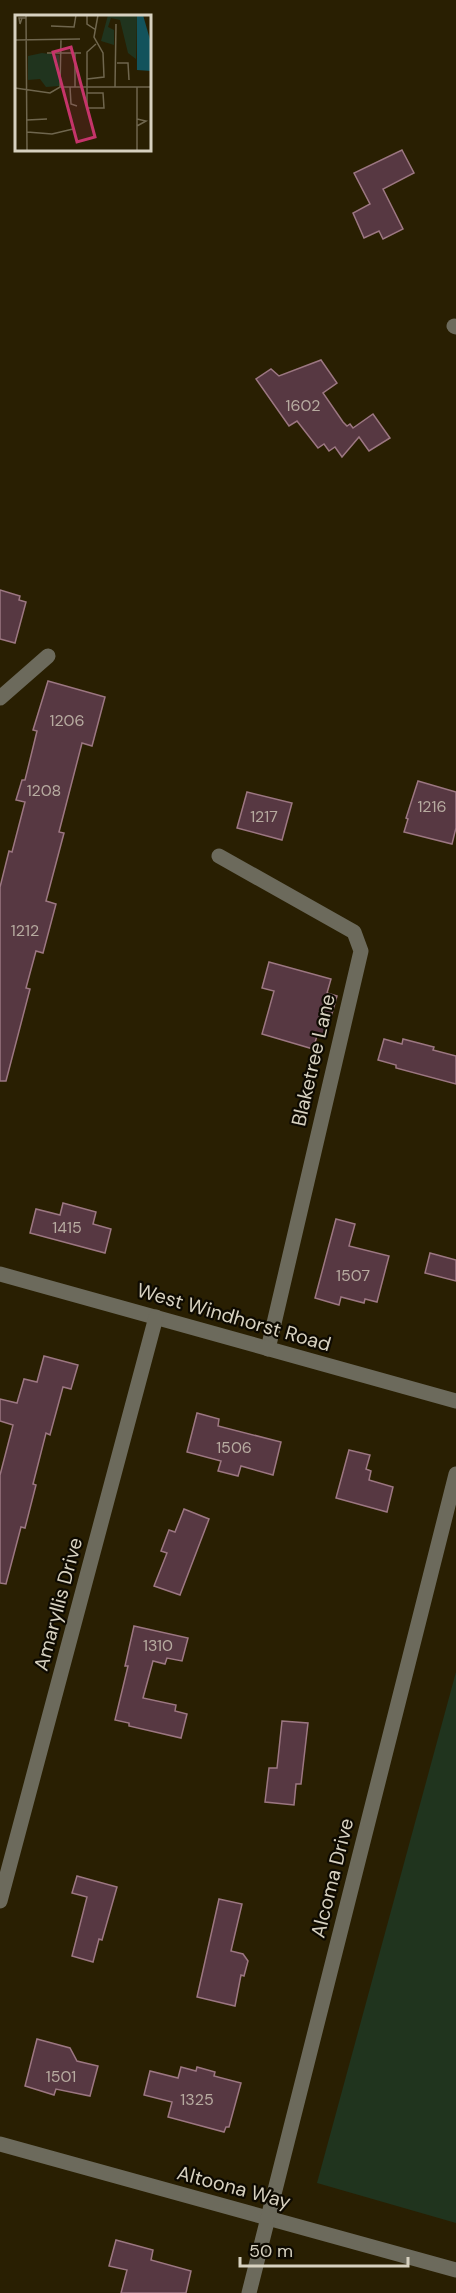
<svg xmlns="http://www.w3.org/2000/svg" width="456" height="2293" font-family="'DM Sans',sans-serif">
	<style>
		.green { fill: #20341e }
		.building { fill: #573842; stroke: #9c7782; stroke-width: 1.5 }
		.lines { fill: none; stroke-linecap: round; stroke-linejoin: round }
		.minor { stroke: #6c6a5c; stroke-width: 15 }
		.labels { text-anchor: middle; stroke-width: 4.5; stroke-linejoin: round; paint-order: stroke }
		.number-label { font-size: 16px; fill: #b7aba0 }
		.street-label { font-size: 20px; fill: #d7d1c0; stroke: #0e0a01 }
		.inset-road { fill: none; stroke: #6f664e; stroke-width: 1.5 }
		.view { fill: #c5346a; fill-opacity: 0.15; stroke: #c5346a; stroke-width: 3 }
		.inset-edge { fill: none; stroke: #d7d1c0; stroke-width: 3 }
	</style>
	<rect width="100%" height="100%" fill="#291f02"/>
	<path class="green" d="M456 1672V2223L317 2183Z"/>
	<g class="building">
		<path d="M402 150 414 173 383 189 403 229 383 239 379 231 364 238 353 213 370 204 354 173Z"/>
		<path d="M321 360 337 383 323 393 343 422 347 426 350 424 353 428 373 414 390 438 369 451 359 437 342 457 335 447 329 451 324 444 318 448 297 421 289 426 256 379 271 369 279 376Z"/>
		<path d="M0 590 20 596 19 600 26 602 15 643 0 639Z"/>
		<path d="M48 681 105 697 92 746 82 743 59 832 64 833 46 901 56 904 43 953 36 951 26 988 30 989 6 1081H0V887L9 851 12 852 25 802 16 800 22 780H25L37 731 33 730Z"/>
		<path d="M418 781 456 792V828L452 844 404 832 408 819 406 818Z"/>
		<path d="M247 792 292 803 282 840 237 828Z"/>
		<path d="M269 962 331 979 327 993 337 996 325 1038 317 1036 313 1049 262 1034 274 991 262 988Z"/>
		<path d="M384 1039 402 1044 403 1039 434 1047 433 1050 456 1056V1084L396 1068V1065L378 1060Z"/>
		<path d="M63 1203 96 1212 93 1224 111 1229 105 1253 30 1233 36 1209 60 1215Z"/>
		<path d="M336 1219 355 1224 349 1246 389 1256 377 1302 365 1299 364 1303 341 1297 339 1305 315 1298Z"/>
		<path d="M430 1253 456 1260V1281L425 1273Z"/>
		<path d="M44 1356 78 1365 71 1389 63 1387 50 1435 46 1433 33 1484 36 1485 25 1528 21 1527 6 1584 0 1583V1475L13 1425 0 1421V1399L17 1403 24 1379 37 1382Z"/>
		<path d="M197 1413 219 1419 218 1426 281 1442 273 1475 241 1466 238 1476 218 1471 221 1461 187 1452Z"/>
		<path d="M349 1450 370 1455 366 1469 371 1471 369 1480 393 1487 387 1512 336 1498Z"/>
		<path d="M184 1509 209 1519 180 1595 154 1586 167 1553 161 1551 169 1530 175 1532Z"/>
		<path d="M134 1626 188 1638 182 1661 167 1658 165 1664 153 1661 143 1698 176 1705 175 1711 187 1714 181 1738 129 1726V1723L115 1720 128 1666H125Z"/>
		<path d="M282 1721 308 1723 301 1784H296L294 1805 265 1802 269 1768H277Z"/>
		<path d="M77 1876 117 1887 102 1940 99 1939 93 1962 72 1956 87 1897 72 1893Z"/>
		<path d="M219 1899 242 1904 231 1951 243 1954 248 1961 244 1976 241 1975 235 2006 197 1997Z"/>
		<path d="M37 2039 70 2048 77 2061 98 2066 90 2096 56 2089 54 2095 25 2086Z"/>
		<path d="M181 2067 196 2071 197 2067 215 2072 214 2076 241 2083 229 2127H226L224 2132 168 2117 172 2102 144 2095 150 2071 178 2078Z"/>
		<path d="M116 2240 153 2250 151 2260 191 2271 186 2293H121L127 2270 109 2266Z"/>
	</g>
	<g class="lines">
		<g class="minor">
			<path d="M454 326 456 327"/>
			<path d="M0 698 48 656"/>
			<path d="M219 856 354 932 361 951 268 1349"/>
			<path d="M0 1274 456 1401"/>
			<path d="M0 1901 156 1317"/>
			<path d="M0 2144 456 2270"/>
			<path d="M249 2293 456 1474"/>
		</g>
	</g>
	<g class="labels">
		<g class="number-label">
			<text x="303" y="411">1602</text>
			<text x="67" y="726">1206</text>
			<text x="44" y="796">1208</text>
			<text x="432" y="812">1216</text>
			<text x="264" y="822">1217</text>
			<text x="25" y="936">1212</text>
			<text x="67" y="1233">1415</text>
			<text x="353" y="1281">1507</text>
			<text x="234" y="1453">1506</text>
			<text x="158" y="1651">1310</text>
			<text x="61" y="2082">1501</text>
			<text x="197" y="2105">1325</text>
		</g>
		<g class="street-label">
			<text transform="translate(313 1060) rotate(-77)" y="7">Blaketree Lane</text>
			<text transform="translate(234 1317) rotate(16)" y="7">West Windhorst Road</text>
			<text transform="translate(58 1604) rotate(-75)" y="7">Amaryllis Drive</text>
			<text transform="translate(332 1878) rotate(-76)" y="7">Alcoma Drive</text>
			<text transform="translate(234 2187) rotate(15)" y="7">Altoona Way</text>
		</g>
	</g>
	<g transform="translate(15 15)">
		<rect width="136" height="136" fill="#291f02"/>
		<path d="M93 0H122L121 44 113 38 105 5 96 3 93 12 99 15V30L86 26ZM27 38 44 40V71L31 72 25 64 13 65V41Z" fill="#20341e"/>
		<path d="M122 0H128L136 28V56L122 55Z" fill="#13535c"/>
		<path class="inset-road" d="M11 0 12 136M72 0V9L81 15M7 3 5 9 4 3H11M36 11 59 12 61 0M0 25 65 24M32 38H66M60 38V72M102 48H113L114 65M72 64 89 62 88 38 79 22 83 0M45 72 46 24M55 72 56 89 62 91M100 72 101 9M122 72V136M0 73 35 78 45 72H137M72 78H88L89 93H72V37L81 29M122 104 131 106 122 111M12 105 32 104M12 117 37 119 58 114"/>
		<path class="view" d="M56 32 80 122 62 127 38 37Z"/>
		<rect width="136" height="136" class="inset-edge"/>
	</g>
	<path d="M240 2257v9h168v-9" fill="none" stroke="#d7d1c0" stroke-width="3"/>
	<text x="249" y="2257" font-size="18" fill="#d7d1c0" stroke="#0e0a01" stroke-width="4.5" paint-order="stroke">50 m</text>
</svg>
